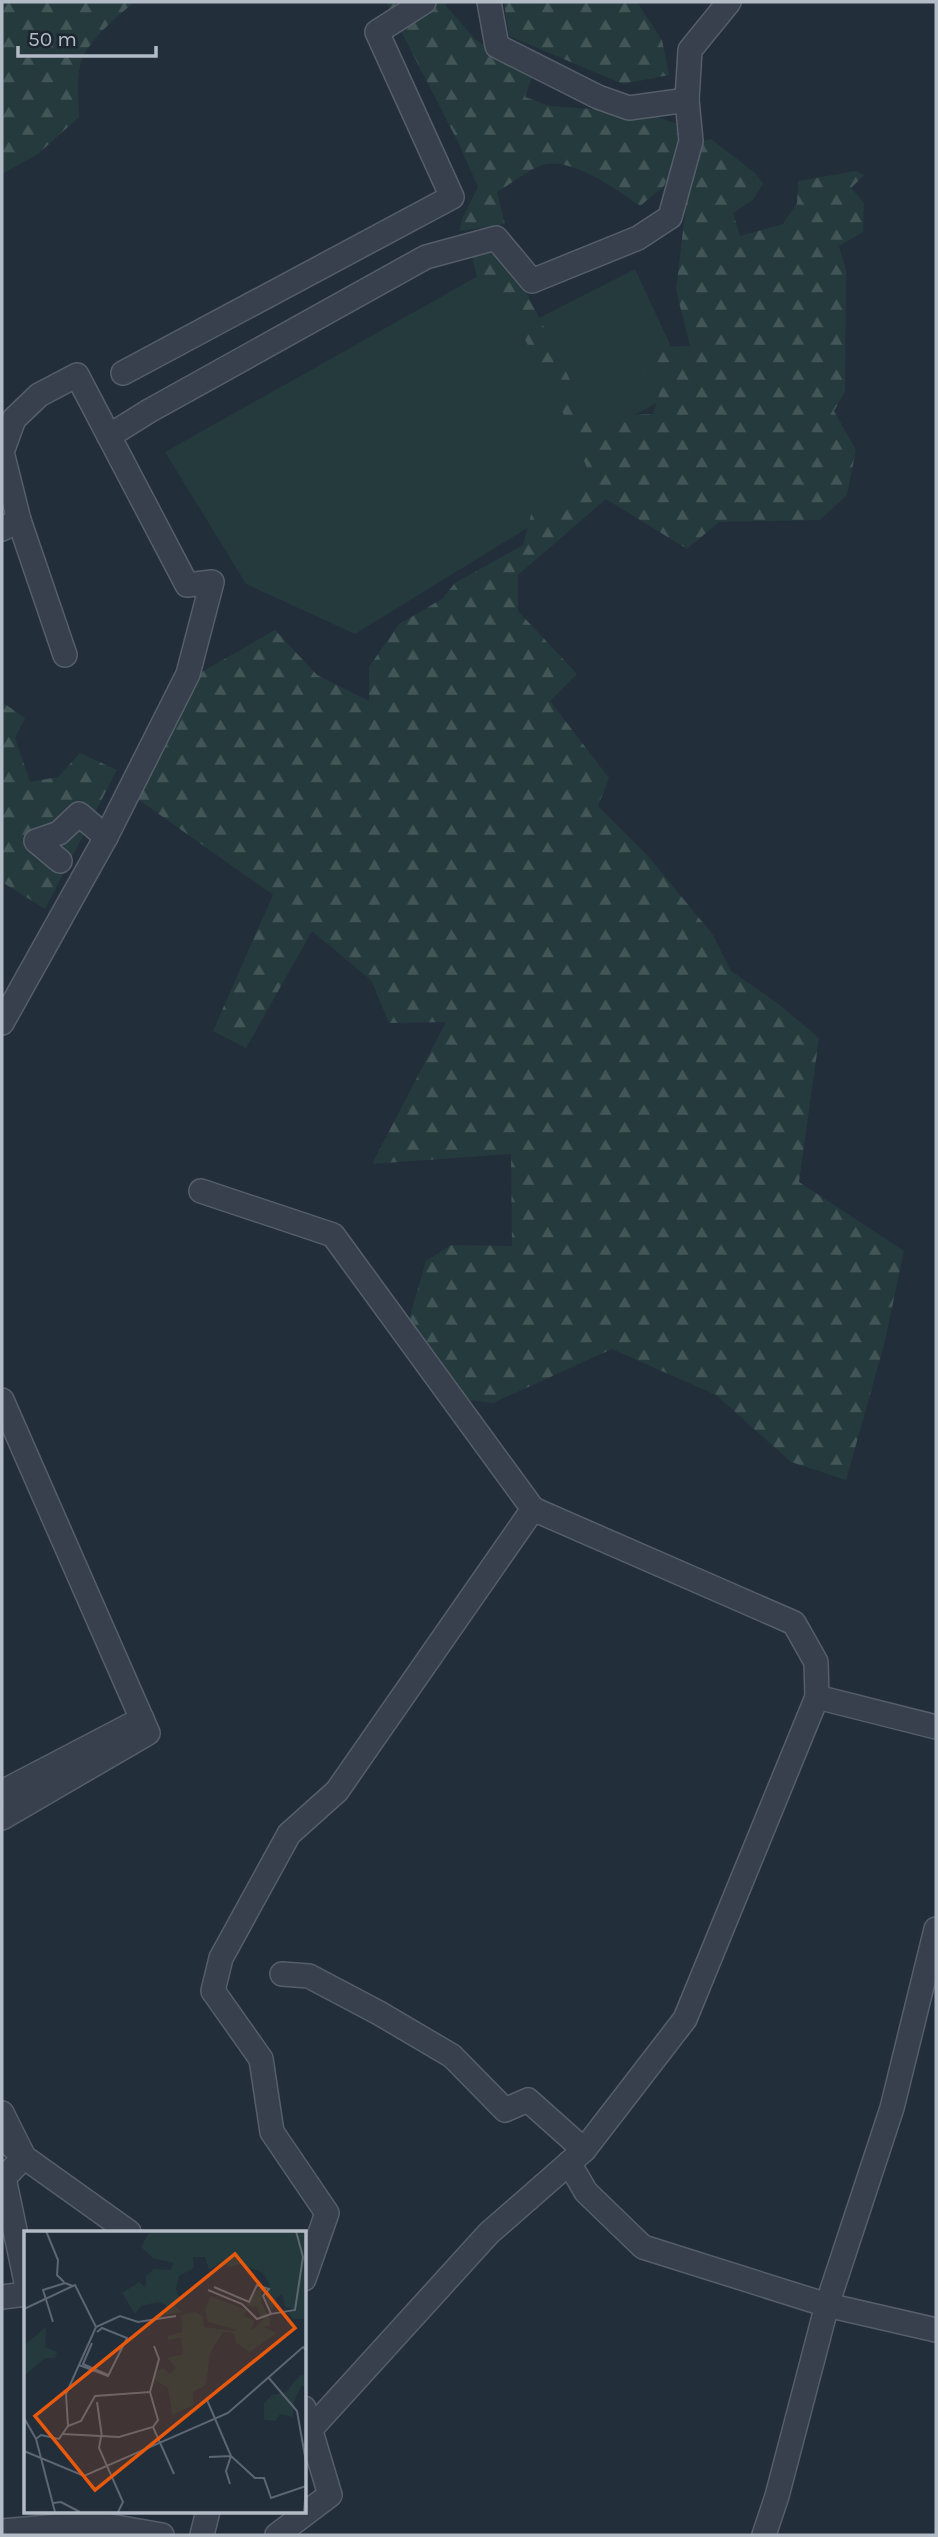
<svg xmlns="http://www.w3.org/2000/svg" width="938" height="2537" font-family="Karla,sans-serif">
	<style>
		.grass { fill: #253a3c }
		.forest { fill: url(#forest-firs) }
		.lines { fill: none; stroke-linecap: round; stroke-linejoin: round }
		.minor-casing { stroke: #555e6a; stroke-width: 26 }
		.minor { stroke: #37404c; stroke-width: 23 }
		.inset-road { fill: none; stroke: #5d6673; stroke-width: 2 }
		.view { fill: #e8590c; fill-opacity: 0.15; stroke: #e8590c; stroke-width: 3.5 }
		.inset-edge { fill: none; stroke: #b3bbc7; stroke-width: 3.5 }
	</style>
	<defs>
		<pattern id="forest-firs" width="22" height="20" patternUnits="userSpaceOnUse" patternTransform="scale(1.75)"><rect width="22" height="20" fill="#253a3c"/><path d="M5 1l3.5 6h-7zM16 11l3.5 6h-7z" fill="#425557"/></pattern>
	</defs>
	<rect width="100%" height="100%" fill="#232e3b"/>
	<g class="grass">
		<path d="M501 263 599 484 355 634 246 584 165 452Z"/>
		<path d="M635 269 689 385 595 437 533 321Z"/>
	</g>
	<g class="forest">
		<path d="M2 2H135C120 13 90 40 83 57 75 74 79 98 79 117L38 154 2 174Z"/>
		<path d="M386 2H421L429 5 437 2H447L446 6 476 40 533 74 525 97 550 106 645 113 678 124 679 147 711 139 755 173 763 184 753 200 733 213 740 236 783 224 797 203 798 181 856 171 864 175 851 188 864 203 863 232 839 246 846 270 845 392 834 411 856 450 847 495 820 520 719 522 687 549 606 499 518 575V611L577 674 550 701 609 778 598 806 648 856 713 935 731 971 776 1002 819 1038 799 1182 904 1251 884 1345 846 1480 791 1462 716 1395 612 1349 493 1403 460 1399 408 1323 426 1261 451 1245 512 1246 511 1154 372 1164 446 1022 389 1023 371 980 312 931 246 1048 213 1031 273 895 132 795 200 673 275 630 317 675 369 701V667L399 624 442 599 455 583 523 545 532 511 560 500 592 479 555 395 499 292 480 290 472 257 493 246 514 267 594 428 609 416 653 414 661 388 636 361 653 347 690 346 676 290 689 179 675 163 664 186 640 206C618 190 567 154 540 166 525 172 511 184 497 192L505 224 459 231 463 217 478 187 457 140Z"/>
		<path d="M504 2H637L662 40 669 75 623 84 509 36Z"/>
		<path d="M2 702 25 718 15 738 30 782 58 777 80 753 117 770 45 909 2 882Z"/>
	</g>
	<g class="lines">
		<defs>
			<g id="minor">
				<path d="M489 2 497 46 598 97 629 108 687 100 690 50 729 2"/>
				<path d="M123 373 452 197 377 32 424 2"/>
				<path d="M109 436 149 411 426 257 496 238 532 281 638 238 670 217 691 141 687 100"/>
				<path d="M19 520 2 452 14 419 39 395 77 375 187 585 212 582 188 674 106 837 79 814 59 833 36 841 60 861"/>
				<path d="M2 529 19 520 65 655"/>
				<path d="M2 1023 106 837"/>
				<path d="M201 1191 333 1235 533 1509"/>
				<path d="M2 1400 148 1733 2 1818"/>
				<path d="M817 1697 936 1727"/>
				<path d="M2 1792 142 1719"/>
				<path d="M282 1974 309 1976 379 2013 452 2056 505 2110 528 2100 584 2150"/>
				<path d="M2 2113 24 2157 129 2232"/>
				<path d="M12 2146 24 2157 4 2178 26 2282"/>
				<path d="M569 2163 586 2192 643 2247 827 2305 936 2330"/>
				<path d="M304 2279 327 2213 272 2132 261 2059 213 1991 221 1958 289 1834 337 1791 533 1509 794 1623 816 1662 817 1697 685 2019 584 2150 489 2233 310 2430"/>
				<path d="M2 2297 26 2294"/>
				<path d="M2 2531 93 2523 162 2535"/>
				<path d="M202 2535 208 2511"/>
				<path d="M277 2535 330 2495 304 2408"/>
				<path d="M764 2535 777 2496 827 2305 892 2108 936 1929"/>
			</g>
		</defs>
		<use href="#minor" class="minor-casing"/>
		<use href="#minor" class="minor"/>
	</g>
	<g transform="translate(24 2231)">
		<rect width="282" height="282" fill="#232e3b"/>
		<path d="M186 65 223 79 220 85 231 90 225 102 184 91 181 79Z" fill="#253a3c"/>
		<path d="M126 0H282L280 88H269L265 82 269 77 261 76 258 63 252 67 248 80 241 65 246 54 239 42 217 33 207 36 196 32 185 39 181 26H169L170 37 155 45 152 58 156 70 151 75 158 81 142 84V74L134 71 117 75 111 83 98 62 115 51 122 57V45L130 38 146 39 150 32 129 27 117 16ZM239 52 237 71 246 88V95L240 96 253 102 226 121 212 112 210 102 199 101 186 122 182 154 169 161 170 174 148 184 144 157 130 149 133 140 139 137 146 143 152 137 143 127 159 123 157 107 144 109 143 105 158 101 157 84 171 81 179 85 180 96 211 100 221 76 216 97 228 99 241 87 236 86 233 76 222 74ZM22 96 21 116 33 121 31 127H21L0 145V114ZM276 144 282 145V157L278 154 270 170 269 186 256 183 252 190 240 189V172L248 164 262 161Z" fill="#253a3c"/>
		<path class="inset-road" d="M22 0 34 29 33 44 40 51M190 56 225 71 233 54 245 58 239 65 247 83 271 79 279 26 272 0M184 59 218 73 233 88 247 83M0 78 51 54 72 96 42 163 44 195M29 91 19 59 41 52 49 55M72 96 96 85 114 91 152 85M68 112 59 133 84 144M55 134 84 145 103 107 78 97 73 101M244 146 273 180 282 231M126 161 135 128 130 115M183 169 207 225 185 226M73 171 78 206M0 187 12 208 31 281M129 196 150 243M77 206 75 217 99 271 94 281M12 208 17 204 35 208 44 195 57 190 71 165 126 161 134 189 129 196 95 206 39 203M0 220 60 245 204 182 279 116 282 119M206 253 202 240 207 225 231 247H240L247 267 282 255M29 272 37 271 56 281M280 281 282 256"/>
		<path class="view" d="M211 23 271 97 71 259 11 185Z"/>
		<rect width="282" height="282" class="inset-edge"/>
	</g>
	<rect width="938" height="2537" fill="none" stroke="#b3bbc7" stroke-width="7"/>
	<path d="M18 46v10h138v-10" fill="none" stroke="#b3bbc7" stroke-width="3.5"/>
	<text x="28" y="46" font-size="21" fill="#b3bbc7" stroke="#1c2530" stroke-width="5" paint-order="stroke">50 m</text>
</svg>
